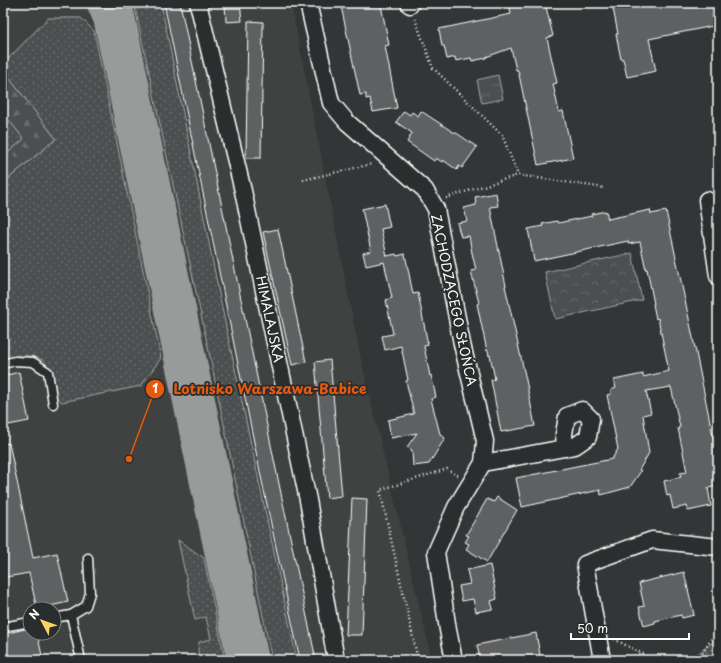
<svg xmlns="http://www.w3.org/2000/svg" width="721" height="663" font-family="'Playpen Sans',sans-serif">
	<style>
		.built { fill: #404243; fill-rule: evenodd }
		.grass { fill: url(#grass-dots); stroke: #a6a7a8 }
		.forest { fill: url(#forest-firs); stroke: #a6a7a8 }
		.park { fill: url(#park-crowns); stroke: #a6a7a8 }
		.lines { fill: none; stroke-linecap: round; stroke-linejoin: round }
		.taxiway { stroke: #999a9a; stroke-width: 42 }
		.building { fill: #5f6162; stroke: #fff }
		.service-casing { stroke: #fff; stroke-width: 11 }
		.minor-casing { stroke: #fff; stroke-width: 19 }
		.path { stroke: #fff; stroke-width: 2.5; stroke-dasharray: 1 3; stroke-linecap: butt }
		.service { stroke: #2a2d2e; stroke-width: 8 }
		.minor { stroke: #2a2d2e; stroke-width: 16 }
		.labels { text-anchor: middle; stroke-width: 3.5; stroke-linejoin: round; paint-order: stroke }
		.street-label { font-size: 13px; fill: #fff; stroke: #2a2d2e }
		.leader { fill: none; stroke: #e8590c; stroke-width: 1.5 }
		.callout-dot { fill: #e8590c; stroke: #2a2d2e; stroke-width: 1.5 }
		.mark-label { font-size: 12px; text-anchor: middle; font-weight: bold; fill: #fff }
		.callout-label { font-size: 14px; text-anchor: middle; font-weight: bold; fill: #e8590c; stroke: #2a2d2e; stroke-width: 3.5; stroke-linejoin: round; paint-order: stroke }
	</style>
	<defs>
		<pattern id="grass-dots" width="8" height="8" patternUnits="userSpaceOnUse"><rect width="8" height="8" fill="#4c4f50"/><path d="M2 2h.1M6 6h.1" fill="none" stroke="#67696a" stroke-width="1.8" stroke-linecap="round"/></pattern>
		<pattern id="forest-firs" width="22" height="20" patternUnits="userSpaceOnUse"><rect width="22" height="20" fill="#4c4f50"/><path d="M5 1l3.5 6h-7zM16 11l3.5 6h-7z" fill="#67696a"/></pattern>
		<pattern id="park-crowns" width="20" height="18" patternUnits="userSpaceOnUse"><rect width="20" height="18" fill="#4c4f50"/><path d="M2 6a3 3 0 1 1 6 0M12 15a3 3 0 1 1 6 0" fill="none" stroke="#67696a"/></pattern>
	</defs>
	<rect width="100%" height="100%" fill="#333536"/>
	<filter id="ink" filterUnits="userSpaceOnUse"><feTurbulence type="fractalNoise" baseFrequency=".025" numOctaves="2"/><feDisplacementMap in="SourceGraphic" scale="8" xChannelSelector="R" yChannelSelector="G"/><feConvolveMatrix kernelMatrix="1 2 1 2 8 2 1 2 1" color-interpolation-filters="sRGB"/></filter>
	<g filter="url(#ink)">
		<path class="built" d="M3 3H291L359 350 432 660H3ZM30 609H54V633H30Z"/>
		<g class="grass">
			<path d="M134 3H161L222 308 297 660H272L213 371Z"/>
			<path d="M48 18H81L94 31 161 358 141 386 62 402 55 397 50 369 43 360 32 356H18L3 358V183L56 139 3 70V64Z"/>
			<path d="M3 113 24 139 3 157Z"/>
			<path d="M178 540 204 558 225 660H200L198 651 199 642 211 639 206 617 195 620Z"/>
		</g>
		<path class="forest" d="M3 70 56 139 3 183V157L24 139 3 113Z"/>
		<g class="park">
			<path d="M498 75 503 99 482 103 477 80Z"/>
			<path d="M632 253 642 300 555 319 545 272Z"/>
			<path d="M718 639V660H694V657L710 644Z"/>
		</g>
		<g class="lines">
			<path class="taxiway" d="M108 3 114 17 248 660"/>
		</g>
		<g class="building">
			<path d="M164 3H180L279 484 316 660H300L263 486Z"/>
			<path d="M225 3H240L242 21 226 22Z"/>
			<path d="M345 3H376V6L381 5 389 45 385 46 397 108 373 112 370 98 366 99V94L360 95 341 6 346 5Z"/>
			<path d="M509 3H545L553 36 547 38 557 83 553 84 559 112 563 111 573 158 538 165 518 70H516L511 48 486 57V58L472 61 471 58 456 61 455 57 447 59 444 46H442L439 29 511 14Z"/>
			<path d="M612 3H718V25L649 39 656 71 627 77 623 59H621L616 34H618Z"/>
			<path d="M248 21 263 22 261 158H246Z"/>
			<path d="M404 111 410 115 412 112 418 116 421 111 453 132H455L477 147 462 168 459 166 457 170 443 160 442 162 436 158 434 161 407 142 412 133 396 122Z"/>
			<path d="M496 193 498 206 490 207 506 286H505L526 380 535 426 501 432 491 380 495 379 490 355 489 356 488 350 487 351 477 304 479 303 471 271 476 270 472 253 469 236 461 237 457 223 467 221 464 208 476 205 475 197Z"/>
			<path d="M385 204 390 227 381 229 387 256 396 254 397 256 405 254 413 294 418 293 428 345 424 346 430 376 431 375 436 397 431 399 440 434 445 438 429 464 413 466 412 450 407 447 417 433 391 438 388 420 414 414 406 381 408 380 401 346 385 350 382 336 393 334 386 300 392 298 384 262 366 266 363 253 371 251 362 209Z"/>
			<path d="M650 210 651 214 666 211 692 333 718 461V486L708 488 711 506 688 511 687 506 673 509 670 495 667 496 664 481 681 477 680 473 687 472 678 428 680 427 671 387 646 391 651 413 643 415 649 453 639 470 641 471 630 487 601 495 600 490 522 507 516 478 612 459 618 449 607 395 611 394V390L616 388 614 380 643 374V377L669 371 658 318 656 319 653 304H654L647 269 646 270 640 242 628 244V241L534 261 528 229 543 226 542 224 557 221 558 223 592 216 591 214 606 211 608 219Z"/>
			<path d="M278 229 306 362 292 365 263 232Z"/>
			<path d="M330 360 342 496 327 498 315 362Z"/>
			<path d="M19 372 29 421 3 426V376Z"/>
			<path d="M9 443 33 558 57 553 68 602 37 609 29 573 6 577 5 574 3 575V444Z"/>
			<path d="M497 497 517 510 487 562 466 549 469 544 465 542 469 536 466 535 487 499 494 502Z"/>
			<path d="M352 498 367 499 362 635H346Z"/>
			<path d="M490 565 497 599 491 601 493 609 476 612 473 599 462 601 459 586 470 584 467 570Z"/>
			<path d="M684 572 694 615 682 618 681 615 655 621V623L644 626 639 607 644 606 639 583Z"/>
			<path d="M30 628V633H37L43 660H9L3 634Z"/>
			<path d="M536 633 541 660H480L477 645Z"/>
		</g>
		<g class="lines">
			<defs>
				<g id="service">
					<path d="M3 364 15 361 33 362 48 372 53 404"/>
					<path d="M71 615 86 606 90 593 88 558"/>
					<path d="M54 618 71 615 81 660"/>
					<path d="M3 627 30 622"/>
				</g>
				<g id="minor">
					<path d="M198 3 243 191 308 500 336 660"/>
					<path d="M308 3 331 103 347 122 425 190 436 209 462 344 485 441 483 463 456 507 436 552 448 630 454 660"/>
					<path d="M409 3 410 5"/>
					<path d="M707 200 718 276"/>
					<path d="M483 463 575 446 588 437 591 419 582 410 567 416 564 434 565 448"/>
					<path d="M602 660 585 564 652 540 718 547"/>
				</g>
			</defs>
			<use href="#service" class="service-casing"/>
			<use href="#minor" class="minor-casing"/>
			<g class="path">
				<path d="M415 19 433 68 502 135 518 175"/>
				<path d="M303 180 372 164"/>
				<path d="M446 198 518 175 605 188"/>
				<path d="M614 639 643 654 652 660"/>
				<path d="M418 660 380 490 447 469 459 476"/>
				<path d="M684 660 701 655 718 629"/>
			</g>
			<use href="#service" class="service"/>
			<use href="#minor" class="minor"/>
		</g>
	</g>
	<g class="labels">
		<g class="street-label">
			<text transform="translate(454 300) rotate(78)" y="5">ZACHODZĄCEGO SŁOŃCA</text>
			<text transform="translate(270 319) rotate(78)" y="5">HIMALAJSKA</text>
		</g>
	</g>
	<path class="leader" d="M129 459L155 389"/>
	<g class="callout-dot">
		<circle cx="129" cy="459" r="4"/>
		<circle cx="155" cy="389" r="10"/>
	</g>
	<g class="mark-label">
		<text x="155" y="393">1</text>
	</g>
	<g class="callout-label">
		<text x="270" y="394">Lotnisko Warszawa-Babice</text>
	</g>
	<rect width="721" height="663" fill="none" stroke="#2a2d2e" stroke-width="16"/>
	<rect x="8" y="8" width="705" height="647" fill="none" stroke="#fff" stroke-width="1.5" filter="url(#ink)"/>
	<g transform="translate(42 621) rotate(311)"><circle r="19" fill="#2a2d2e" stroke="#7f8182"/>
	<path d="M0-3L7 15L0 10L-7 15Z" fill="#ffd166"/>
	<text y="-6" font-size="11" font-weight="bold" text-anchor="middle" fill="#ffffff">N</text>
	</g>
	<path d="M571 633v6h118v-6" fill="none" stroke="#ffffff" stroke-width="2"/>
	<text x="577" y="633" font-size="12" fill="#ffffff" stroke="#2a2d2e" stroke-width="3" paint-order="stroke">50 m</text>
</svg>
